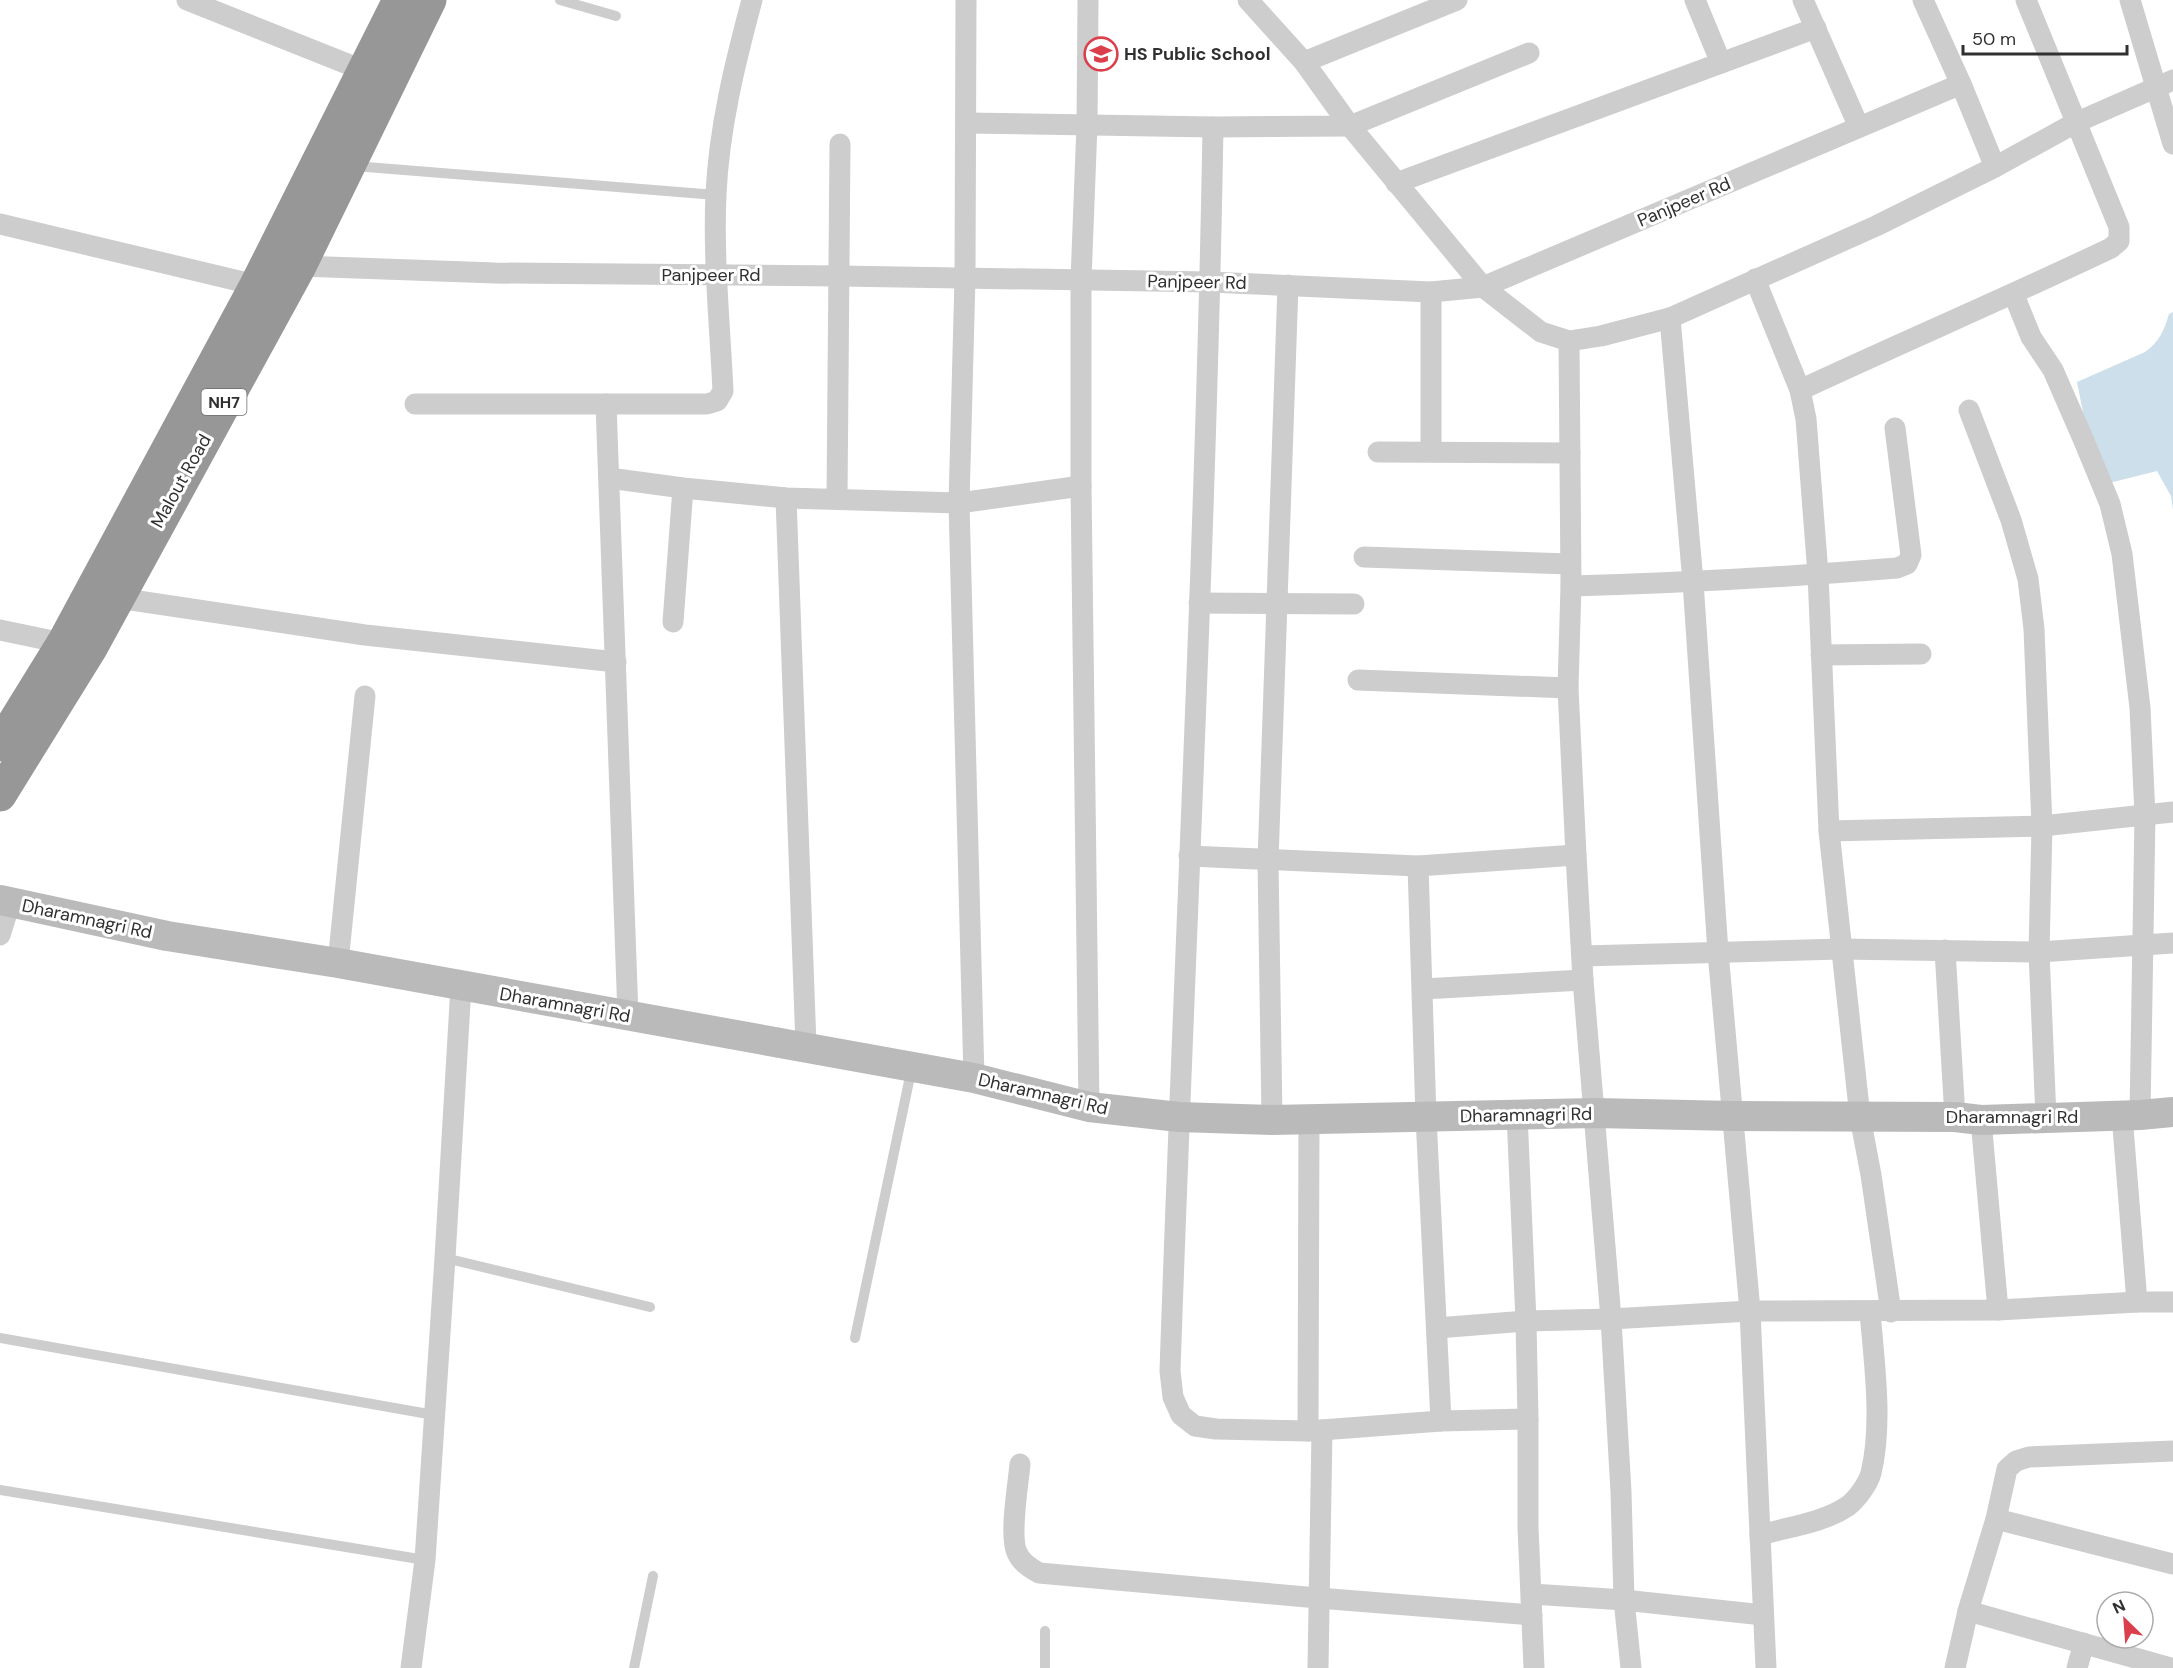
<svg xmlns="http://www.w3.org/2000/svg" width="2173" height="1668" font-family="'DM Sans',sans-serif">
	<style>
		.water { fill: #cddfea }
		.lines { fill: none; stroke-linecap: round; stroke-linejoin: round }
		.lane { stroke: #cdcdcd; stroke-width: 10 }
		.street { stroke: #cdcdcd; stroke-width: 21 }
		.secondary { stroke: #bababa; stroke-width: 30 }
		.highway { stroke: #979797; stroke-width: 33 }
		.labels { text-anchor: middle; stroke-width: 6; stroke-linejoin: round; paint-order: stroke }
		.shield { fill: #fff; stroke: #6e6e6e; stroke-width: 1.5 }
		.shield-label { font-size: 16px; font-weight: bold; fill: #303030 }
		.poi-label { font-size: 18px; font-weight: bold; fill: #303030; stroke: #fff; text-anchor: start }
		.street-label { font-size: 18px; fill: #303030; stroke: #fff }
	</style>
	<rect width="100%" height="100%" fill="#fff"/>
	<path class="water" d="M2173 312V510L2171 496 2157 471 2105 484 2089 443 2077 382 2145 352C2159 342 2164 331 2169 314Z"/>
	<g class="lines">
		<g class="lane">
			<path d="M560 0 616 16"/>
			<path d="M354 166 716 195"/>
			<path d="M445 1258 650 1307"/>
			<path d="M0 1338 434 1415"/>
			<path d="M855 1338 912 1067"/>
			<path d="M0 1490 425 1560"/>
			<path d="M634 1668 653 1576"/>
			<path d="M1045 1668V1631"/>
		</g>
		<g class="street">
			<path d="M187 0 365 71"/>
			<path d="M966 0 965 278 959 503 974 1078"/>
			<path d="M1088 0 1087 125 1081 280V486L1089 1107"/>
			<path d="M1248 0 1304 62 1350 126 1483 287 1541 332 1569 341 1601 336 1670 318 1876 226 1995 167 2075 123 2173 80"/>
			<path d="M1695 0 1721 63"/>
			<path d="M1803 0 1859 127"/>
			<path d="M2130 0 2173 144"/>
			<path d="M1304 62 1457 0"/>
			<path d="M1961 84 1995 167"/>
			<path d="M967 123 1213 127 1350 126 1529 53"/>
			<path d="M1213 127C1206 542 1184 956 1170 1371L1173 1397 1181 1415 1195 1426 1216 1429 1308 1431 1441 1421 1528 1419"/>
			<path d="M1396 183 1816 28"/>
			<path d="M0 224 256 285"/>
			<path d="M300 266 495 273 840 276 1210 282 1431 292 1483 287 1961 84 1923 0"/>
			<path d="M1755 279 1800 390 1806 419 1818 574 1829 831 1860 1117 1871 1175 1891 1312"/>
			<path d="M2014 295 2031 337 2053 370 2084 441 2110 504 2122 554 2140 708 2145 815 2140 1115"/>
			<path d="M1670 318 1693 582 1718 952 1750 1311 1766 1668"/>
			<path d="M1569 341 1571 586 1568 688 1576 855 1583 980 1611 1319 1621 1492 1624 1600 1631 1668"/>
			<path d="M1800 390C1903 342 2008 297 2111 248L2119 241V227L2026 0"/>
			<path d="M415 404H707L717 401 723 391C720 326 713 258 716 194 719 128 735 63 752 0"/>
			<path d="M606 404 628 1016"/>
			<path d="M1969 410 2011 520 2028 579 2034 629 2042 826 2039 952 2046 1118"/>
			<path d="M1431 451V292"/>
			<path d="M1378 452 1570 453"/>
			<path d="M609 478 683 488 786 498 959 503 1081 486"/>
			<path d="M786 498 806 1046"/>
			<path d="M837 499 840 144"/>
			<path d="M1364 557 1570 564"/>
			<path d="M1571 586C1680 583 1788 577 1897 568L1907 564 1911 555 1895 428"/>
			<path d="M118 598 365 635 616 662"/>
			<path d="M1199 603 1354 604"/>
			<path d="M673 622 683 488"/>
			<path d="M0 630 72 645"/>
			<path d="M1821 655 1921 654"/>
			<path d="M1358 680 1568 688"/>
			<path d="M1829 831 2042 826 2173 812"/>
			<path d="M1189 856 1418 866 1576 855"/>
			<path d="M1418 866 1426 1117 1441 1421"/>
			<path d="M0 935 10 903"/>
			<path d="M1945 950 1955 1117"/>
			<path d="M1582 956 1841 949 2039 952 2173 943"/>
			<path d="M338 963 365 696"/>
			<path d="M1423 989 1583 980"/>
			<path d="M1517 1114 1526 1321 1528 1419V1527L1534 1668"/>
			<path d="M2122 1115 2137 1302"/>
			<path d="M1272 1120 1268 861 1288 285"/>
			<path d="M1981 1120 1998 1310"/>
			<path d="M1437 1328 1526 1321 1611 1319 1750 1311 1998 1310 2137 1302H2173"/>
			<path d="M1308 1431 1309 1119"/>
			<path d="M1020 1464C1018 1486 1010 1531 1016 1550 1020 1562 1029 1567 1039 1573L1318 1598 1532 1615"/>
			<path d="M1996 1519 2173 1564"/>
			<path d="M1760 1535C1788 1527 1823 1523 1848 1506 1857 1499 1868 1484 1871 1473 1883 1424 1874 1361 1870 1312"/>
			<path d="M1532 1594 1624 1600 1763 1615"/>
			<path d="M1968 1611 2171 1668"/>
			<path d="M411 1668 425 1560 445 1258 461 986"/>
			<path d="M1318 1668 1322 1430"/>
			<path d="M1955 1668 1968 1611 1996 1519 2007 1469 2016 1461 2029 1457 2173 1451"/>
			<path d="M2077 1668 2084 1643"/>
		</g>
		<path class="secondary" d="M0 900 167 936 338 963 974 1078 1089 1107 1179 1117 1272 1120 1595 1113 1734 1116 1955 1117 1981 1120 2140 1115 2173 1112"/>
		<g class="highway">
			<path d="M0 745 63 643 256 285 399 0"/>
			<path d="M0 795 91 648 300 266 430 0"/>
		</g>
	</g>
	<defs>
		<symbol id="school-ring" viewBox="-11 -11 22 22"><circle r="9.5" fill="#fff" stroke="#da3f4b" stroke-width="1.5"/><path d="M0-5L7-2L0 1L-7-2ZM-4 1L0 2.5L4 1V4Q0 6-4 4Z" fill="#da3f4b"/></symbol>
	</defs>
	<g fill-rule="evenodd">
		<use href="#school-ring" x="1082" y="35" width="38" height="38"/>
	</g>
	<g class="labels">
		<rect class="shield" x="201.5" y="389" width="45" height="26" rx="4.5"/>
		<g class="shield-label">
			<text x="224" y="408">NH7</text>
		</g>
		<g class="poi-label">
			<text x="1124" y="60">HS Public School</text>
		</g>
		<g class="street-label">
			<text transform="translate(1684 202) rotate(-23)" y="6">Panjpeer Rd</text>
			<text x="711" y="281">Panjpeer Rd</text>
			<text transform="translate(1197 282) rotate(1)" y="6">Panjpeer Rd</text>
			<text transform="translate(181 481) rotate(-61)" y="6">Malout Road</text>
			<text transform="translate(87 919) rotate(12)" y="6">Dharamnagri Rd</text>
			<text transform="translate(565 1005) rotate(10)" y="6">Dharamnagri Rd</text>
			<text transform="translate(1043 1094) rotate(13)" y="6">Dharamnagri Rd</text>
			<text transform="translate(1526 1115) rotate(-1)" y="6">Dharamnagri Rd</text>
			<text x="2012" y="1123">Dharamnagri Rd</text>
		</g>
	</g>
	<g transform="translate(2125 1620) rotate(335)"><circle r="28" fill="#ffffff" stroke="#acacac" stroke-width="1.5"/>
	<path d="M0-4.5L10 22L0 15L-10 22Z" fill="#da3f4b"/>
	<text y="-9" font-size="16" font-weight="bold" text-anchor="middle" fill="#303030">N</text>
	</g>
	<path d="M1963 45v9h164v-9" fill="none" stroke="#303030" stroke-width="3"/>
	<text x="1972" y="45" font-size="18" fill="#303030" stroke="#ffffff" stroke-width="4.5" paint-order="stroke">50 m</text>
</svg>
